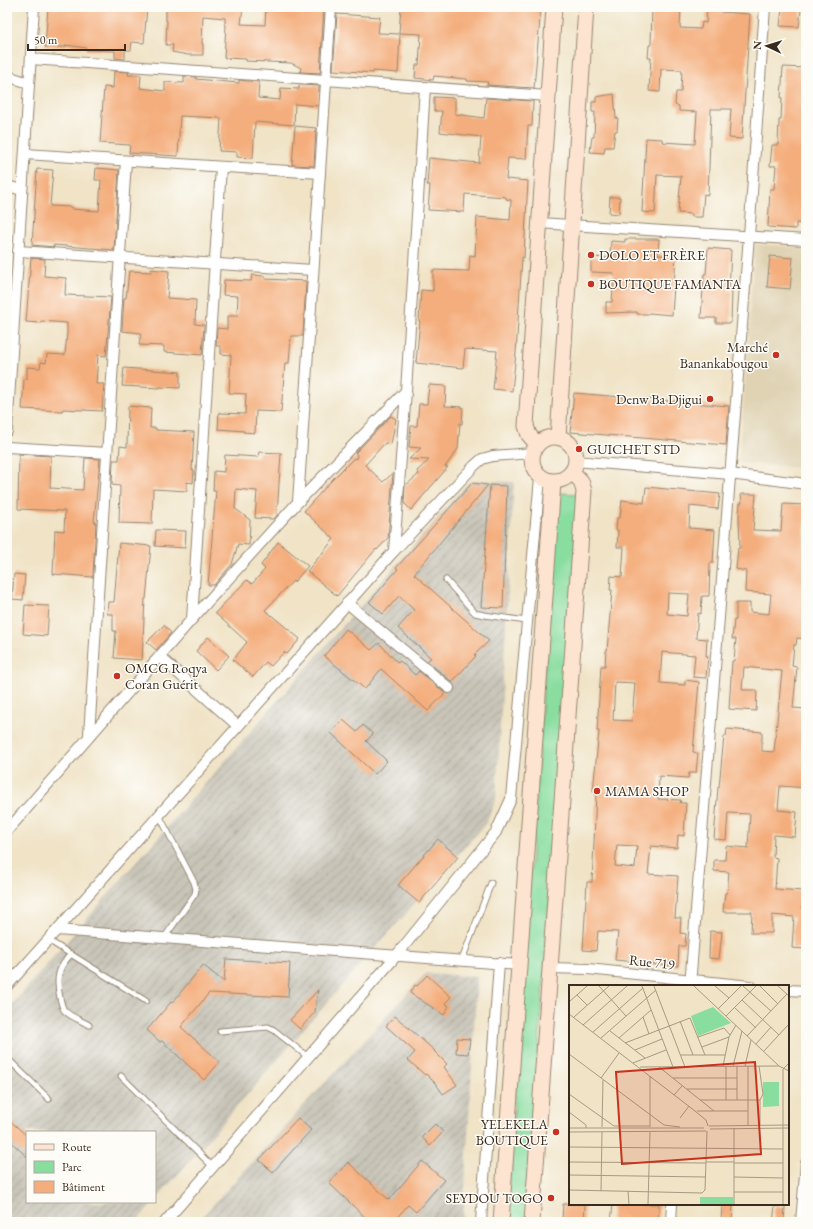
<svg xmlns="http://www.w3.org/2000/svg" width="813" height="1229" font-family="'EB Garamond',serif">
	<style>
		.built { fill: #e0d3b4 }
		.industrial { fill: url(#industrial-furrows) }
		.green { fill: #88dd9f; stroke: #62845e }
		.building { fill: #f4ad7c; fill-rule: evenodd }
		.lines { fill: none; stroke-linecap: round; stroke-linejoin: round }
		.service-casing { stroke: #968672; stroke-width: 7 }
		.minor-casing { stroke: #968672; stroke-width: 12 }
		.secondary-casing { stroke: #968672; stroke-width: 17 }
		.service { stroke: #fff; stroke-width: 5 }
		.minor { stroke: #fff; stroke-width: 10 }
		.secondary { stroke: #fde4d1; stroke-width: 15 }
		.poi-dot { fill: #c8321e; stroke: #fdfcf7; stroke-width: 1.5 }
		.labels { text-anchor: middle; stroke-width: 3; stroke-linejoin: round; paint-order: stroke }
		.poi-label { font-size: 14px; fill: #3b2a1e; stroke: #fdfcf7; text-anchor: start }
		.street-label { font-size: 14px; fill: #3b2a1e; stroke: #fdfcf7 }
		.inset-road { fill: none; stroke: #a89983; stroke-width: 1 }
		.view { fill: #c8321e; fill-opacity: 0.15; stroke: #c8321e; stroke-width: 2 }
		.inset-edge { fill: none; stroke: #3b2a1e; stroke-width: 2 }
	</style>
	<defs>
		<pattern id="industrial-furrows" width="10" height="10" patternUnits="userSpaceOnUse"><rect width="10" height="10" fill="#c8c4b8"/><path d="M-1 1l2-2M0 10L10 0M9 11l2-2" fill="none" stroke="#a49f95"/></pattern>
	</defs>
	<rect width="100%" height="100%" fill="#fdfcf7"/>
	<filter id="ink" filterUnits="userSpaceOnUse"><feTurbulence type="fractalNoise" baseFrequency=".025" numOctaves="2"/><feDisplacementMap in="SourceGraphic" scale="8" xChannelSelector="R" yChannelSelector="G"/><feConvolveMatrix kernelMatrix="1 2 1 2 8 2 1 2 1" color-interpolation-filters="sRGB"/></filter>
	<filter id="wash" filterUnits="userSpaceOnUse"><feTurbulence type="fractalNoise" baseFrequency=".012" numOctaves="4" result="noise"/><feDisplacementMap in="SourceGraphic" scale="16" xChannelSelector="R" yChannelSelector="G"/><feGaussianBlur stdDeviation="0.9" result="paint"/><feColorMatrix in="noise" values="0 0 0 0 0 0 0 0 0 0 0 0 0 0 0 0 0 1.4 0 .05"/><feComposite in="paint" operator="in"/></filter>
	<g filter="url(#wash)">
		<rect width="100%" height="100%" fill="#f0e3c6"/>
		<path class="built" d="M755 244 806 248V468L739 463Z"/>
		<g class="industrial">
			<path d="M470 481 514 482 496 800 486 823 317 1014 155 1201V1132H27V1202H154L136 1222H7V1010Z"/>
			<path d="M426 973 477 977 463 1222H197Z"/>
		</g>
		<path class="green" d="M557 493 580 494 526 1222H506Z"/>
		<g id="blocks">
			<g class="building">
				<path d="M48 7 69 8V7H147L144 43 132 42 131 50H125V59L115 58V51L86 50V48L66 45V47H45Z"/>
				<path d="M166 7H243L241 24 265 25 266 7H324L320 73 300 72 301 68 291 63 246 61V59L224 58 226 25H225V18L203 16 202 44H203V55H188L172 52 173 45H166L167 21H166Z"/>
				<path d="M401 7 529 8V7H541L534 88 487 85 488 82 467 81V79L434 76 433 80 415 78 416 65H419L421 34 399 33Z"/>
				<path d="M652 7H681L680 28 701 29 702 22 706 23 707 7H721V12L750 14 742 139 729 138 731 109H711L708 195 704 194 702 217H692V214L678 213 681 176 657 175 655 213 642 212 646 138 662 139V142L695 144 697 112 679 111V106L675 105 676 92H681L682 70 661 69 660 92 649 91 651 58H648L649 45H651Z"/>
				<path d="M782 8 801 9 799 27 780 26Z"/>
				<path d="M337 14 380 17 378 33 400 34 398 73 373 71V73L333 70Z"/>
				<path d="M783 67 806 68V121L804 147H806V224L796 223V229L768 227 770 189H774L776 166H770L772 145H778L779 120H781L782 98H781Z"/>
				<path d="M114 71 129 72 128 75H141L140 88 165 91V82L184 83V76L196 77V79L239 83V80L259 82 258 98 280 100 281 88 299 89V85L319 86 318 106 295 104 294 125 255 122 253 158 237 157V152L219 151 221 118 180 116 178 156 129 153 130 145 100 143 104 87 113 88Z"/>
				<path d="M614 94 616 118H618L617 131H615L613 147H605L604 153 590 152 592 137H594L595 112H592V102H596V97Z"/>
				<path d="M434 97 455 98V114L484 118 486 98 533 101 532 126H528L526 159 508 158 506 179 528 181 525 235 524 258 522 257 516 353 512 391 493 389 497 351 465 349 463 368 416 363 420 321H419L421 290 433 291V270L469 271 470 255 475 256 477 217 510 220 511 200 506 199V197L465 194 464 212 428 210 430 185H427L429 158 479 163 481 137 440 132 442 111H434Z"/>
				<path d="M295 126 316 128 314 166 292 165Z"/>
				<path d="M96 168 119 170 114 250 54 245V247L32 245 37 169 53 170 50 206 72 207V209L99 211 101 180H95Z"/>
				<path d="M610 197H620L619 214 609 213Z"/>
				<path d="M625 239H659L658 255 676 256 672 315 649 313 648 314H637V312L606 313V302H612L614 273 591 272V257L610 258 611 241 625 242Z"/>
				<path d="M708 248 731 250 729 291H732L731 323H716V318H701L704 274H706Z"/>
				<path d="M770 256 793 258 790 289 767 287Z"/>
				<path d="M31 258 45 259 44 276 66 278 65 295 111 297 106 356 98 355 96 384H104L102 411 63 409 62 411 22 409 24 379H27V367L40 368 41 362 46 363 47 354 65 355 67 333V323L41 321V323L26 322Z"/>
				<path d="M151 269 169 271 167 298 196 300 195 324 204 325 202 355 164 352V346L139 345 141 333 122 331 124 298H126L129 271 151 272Z"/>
				<path d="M252 275 265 276V279L306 281 303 336H291L289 363H285L281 412 256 411 255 433 243 432 244 431 218 429 219 413 245 414 246 394 229 393 231 355 221 354V346H216L217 328 227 329V316H237L238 296 223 295 224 280 251 281Z"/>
				<path d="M124 368 180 372V388L160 387 159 388 122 386Z"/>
				<path d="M429 385 446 386 445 406 463 407 462 424 460 423 458 449 445 467H448L411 510 404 503 405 486 419 474 417 471 429 460 409 459 421 448 409 447 411 426H417L419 404H427Z"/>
				<path d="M574 393 729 406 726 445 570 432Z"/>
				<path d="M128 406 151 408 150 428H156V430L194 432 192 470H194L193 483 187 482V491L153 489 152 524 119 523 120 486 112 485 113 460H119L120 446 127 447Z"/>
				<path d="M391 416 396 419 391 444 385 443 365 465 383 482 393 473 388 538 377 550 376 549 337 596 307 571 334 539 304 511 332 480 354 458 356 459 357 455 355 453Z"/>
				<path d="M259 452 281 453 277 515 274 519 255 518 257 491 236 489 235 509 237 510 250 520 249 545 238 544 232 564 214 585H208L216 491H213L214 471 224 472 225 455 258 457Z"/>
				<path d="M19 454 51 456 50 488 83 490 85 458 100 459 94 522H96L93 577 53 574 55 530 64 531 65 511 18 509Z"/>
				<path d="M472 483 488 485 414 574 489 641 474 655 476 656 452 682 427 661 431 658 398 628 414 610 399 596 383 614 369 602 398 569 396 568Z"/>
				<path d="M490 485 507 486 503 608 481 607Z"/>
				<path d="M646 487 720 494 718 509 690 506 689 528 715 530 713 563H710L709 596H702L701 614 698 613 696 638 707 639 706 656H708L706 678 693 677 695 655 662 652 660 683 685 685V680L699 682 693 752 698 753 696 773H689L688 778 659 776 658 799 681 800 680 803H686L684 836 678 835 677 848 651 846 648 874 678 876 675 918H681L680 933 686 934 685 946H679L678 966 637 964V962L615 960 618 932 598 931 596 951 583 950 587 882H592L594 843 596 791H593L599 731H597L601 666H605L606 651H607L612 590H610L611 576 622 577 624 547H617L618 530H616L617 518H620L622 500 644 503ZM668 593 689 594 687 616 667 614ZM615 682 635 683 632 721 613 720ZM617 845 637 846 635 868 615 866Z"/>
				<path d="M741 494H756L753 530 781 531 783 504 806 505 804 548H806V639L797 638 796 645H794L792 666 797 667 793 708 806 709V788L780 786 778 810 797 812 795 837 774 835 773 857 777 858 775 889 803 891 802 908 806 909V949L792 948 794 917 772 915V933H751L752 912H723L725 893H727L729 872 714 871V860H725L726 846 748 848 750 814 728 813 726 840 714 839 718 787H719L724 736H726L727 729 762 732V751L774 752 782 671 744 667 742 690H757L756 711 729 709 732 661H734L736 639H732L734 620H736V603H750V612L769 614 771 594 745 592 746 571 736 569 738 548H740L739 517 740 503H742Z"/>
				<path d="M156 530 186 531 185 548 155 546Z"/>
				<path d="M278 542 308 566 294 582 293 581 265 610 300 639 287 654 284 652 271 666 266 662 253 677 233 660 247 642 215 613 247 580 252 584 265 569 261 565Z"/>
				<path d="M119 543 151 546 146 599H145L142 660 114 658 116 631H113V614H107L108 602H114Z"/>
				<path d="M14 574 25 575 23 600 12 599Z"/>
				<path d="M25 605 49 606 47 636 23 634Z"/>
				<path d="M164 625 171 633 156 650 147 642Z"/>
				<path d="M346 629 371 650 379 643 398 663 400 661 415 675 419 671 445 693 428 711 381 669 365 689 324 656Z"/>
				<path d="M208 637 229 656 216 670 196 651Z"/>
				<path d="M343 720 357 732 363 725 373 734 366 741 387 761 375 774 331 733Z"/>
				<path d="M438 839 458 857 419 903 398 885Z"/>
				<path d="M710 931 722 932 719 959 709 958Z"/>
				<path d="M226 959 290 963 288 997 209 993 181 1027 220 1062 204 1080 162 1041 160 1042 147 1030 171 1002 172 1003 203 965 224 982Z"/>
				<path d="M427 975 451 997 445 1003 449 1006 444 1015 410 993 415 985 417 986Z"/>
				<path d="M318 990 315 1012 300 1029 290 1020Z"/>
				<path d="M395 1016 435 1051H434L447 1064 444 1067 457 1085 443 1094 436 1084 426 1074 425 1075 408 1060 415 1052 386 1026Z"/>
				<path d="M457 1038 470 1039 468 1054 456 1053Z"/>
				<path d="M7 1118 27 1136V1157L7 1138Z"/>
				<path d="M298 1118 311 1130 273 1172 259 1160Z"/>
				<path d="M435 1124 443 1132 430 1146 422 1137Z"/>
				<path d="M422 1161 444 1180 416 1212 408 1205 393 1222H370L329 1183 348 1162 389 1200Z"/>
				<path d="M563 1204H585L584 1222 562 1220Z"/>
				<path d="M613 1204H659L658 1220 643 1219 642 1222H611Z"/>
				<path d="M722 1204H733L732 1222H721Z"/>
				<path d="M775 1206 785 1207 784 1222H773Z"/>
			</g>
		</g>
	</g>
	<g filter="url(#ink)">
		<use href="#blocks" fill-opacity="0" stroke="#968672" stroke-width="1"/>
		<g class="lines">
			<defs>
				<g id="service">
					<path d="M446 580 475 613 484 615 527 621"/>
					<path d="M159 815 194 882 196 889 195 894 164 938"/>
					<path d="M48 940 146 1001"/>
					<path d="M71 954C57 969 56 979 60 998 61 1002 62 1007 64 1010 70 1017 81 1020 89 1025"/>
					<path d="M462 960 491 883"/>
					<path d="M220 1031 268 1027 274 1030 308 1057"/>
					<path d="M7 1058 49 1099"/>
					<path d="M121 1076 213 1167"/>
				</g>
				<g id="minor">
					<path d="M31 59 548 96"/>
					<path d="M7 76 29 83"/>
					<path d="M25 154 320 173"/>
					<path d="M7 186 22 190"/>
					<path d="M539 223 806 240"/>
					<path d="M18 251 313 270"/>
					<path d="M7 431 34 7"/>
					<path d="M7 447 107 453"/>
					<path d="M575 461 730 474 806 484"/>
					<path d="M298 502 331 7"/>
					<path d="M394 551 406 391 425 87"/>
					<path d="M347 603 449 688"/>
					<path d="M192 619 221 167"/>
					<path d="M160 657 238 726"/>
					<path d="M89 735 126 161"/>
					<path d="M7 831 192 619 298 502 406 391"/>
					<path d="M57 930 519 965"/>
					<path d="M550 968 588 969 750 986"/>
					<path d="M7 986 394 551 474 466 482 459 493 456 532 453"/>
					<path d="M690 986 749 236 765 7"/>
					<path d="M788 990 806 991"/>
					<path d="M165 1222 396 956 496 832 511 799 540 478"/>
					<path d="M481 1222 499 963"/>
					<path d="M671 1222 672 1204"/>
					<path d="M801 1222 806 1163"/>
				</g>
				<g id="secondary">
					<circle cx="554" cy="459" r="22"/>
					<path d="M558 437 586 7"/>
					<path d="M537 444 529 435 526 426 554 7"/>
					<path d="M501 1222 553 482"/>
					<path d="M532 1222 584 491 581 481 572 472"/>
				</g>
			</defs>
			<use href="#service" class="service-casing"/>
			<use href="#minor" class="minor-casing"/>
			<use href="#secondary" class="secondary-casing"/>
			<use href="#service" class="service"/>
			<use href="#minor" class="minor"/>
			<use href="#secondary" class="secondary"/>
		</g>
	</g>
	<g class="poi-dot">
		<circle cx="591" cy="255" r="4"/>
		<circle cx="591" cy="284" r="4"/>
		<circle cx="776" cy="355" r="4"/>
		<circle cx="710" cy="399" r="4"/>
		<circle cx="579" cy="449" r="4"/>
		<circle cx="117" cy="676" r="4"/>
		<circle cx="597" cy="791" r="4"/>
		<circle cx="556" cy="1132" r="4"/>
		<circle cx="551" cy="1198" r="4"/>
	</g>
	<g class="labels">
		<g class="poi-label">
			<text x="599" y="260">DOLO ET FRÈRE</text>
			<text x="599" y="289">BOUTIQUE FAMANTA</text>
			<text x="768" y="352" text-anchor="end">Marché<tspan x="768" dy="16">Banankabougou</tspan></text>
			<text x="702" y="404" text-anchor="end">Denw Ba Djigui</text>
			<text x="587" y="454">GUICHET STD</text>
			<text x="125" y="673">OMCG Roqya<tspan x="125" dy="16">Coran Guérit</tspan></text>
			<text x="605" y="796">MAMA SHOP</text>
			<text x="548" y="1129" text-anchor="end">YELEKELA<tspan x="548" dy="16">BOUTIQUE</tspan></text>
			<text x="543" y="1203" text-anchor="end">SEYDOU TOGO</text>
		</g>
		<g class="street-label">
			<text transform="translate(652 962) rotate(6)" y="5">Rue 719</text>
		</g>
	</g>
	<g transform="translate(569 985)">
		<rect width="220" height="220" fill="#f0e3c6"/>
		<path d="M144 22 162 38 129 51 122 31ZM194 97H210V121L194 122ZM131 212H164V219H131Z" fill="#88dd9f"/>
		<path class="inset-road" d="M30 1 57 31M73 1 104 82M85 1 116 82M125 1 210 81 220 86M146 1 160 13M174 1 202 26M191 1 209 19M209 1 220 11M8 10 18 20M173 15 210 50M0 17 18 1M166 23 187 43M149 24 172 1M0 29 126 126 137 135 139 141M157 31 187 1M5 32 40 1M74 32 80 49M111 36 124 70M14 40 58 1M41 46 76 73M24 47 74 3M178 51 218 9M129 52 155 43 161 50M32 53 87 5M50 53 82 25M56 58 121 33 136 70M187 59 202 42M133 62 160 52M66 65 93 54M195 66 220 39M0 69 95 140 111 142M112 70H156M64 78 97 65M154 81 160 52 167 40M157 81V115M164 81 173 46M168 81V115M176 81 182 55M190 81 194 109 191 115M71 82 210 81M90 82 145 126M32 93 50 68M104 93H168M118 104H168M0 109 45 141H81M105 110 113 101M131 115H191V140M128 126H179M0 127 17 140V143M111 133 120 121M179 140V81M140 141 220 140M33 142 34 95M81 142V91M0 143H135M165 143V219M141 144 220 143M0 147 137 146M0 162 214 164M0 177 137 178M137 177H165M165 178H214M0 190 137 192M165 192 214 193M0 205 133 208 136 205 138 146M32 206 33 147M59 206 60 219M165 207H214M79 219 81 147M214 219V84L220 78"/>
		<path class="view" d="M186 77 192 169 53 179 47 87Z"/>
		<rect width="220" height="220" class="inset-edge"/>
	</g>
	<rect width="813" height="1229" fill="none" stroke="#fdfcf7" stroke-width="24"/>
	<rect x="26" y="1131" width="130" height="72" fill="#fdfcf7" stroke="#afa8a0"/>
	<rect x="34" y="1144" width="20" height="6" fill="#fde4d1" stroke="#afa8a0"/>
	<text x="62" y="1151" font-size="12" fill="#3b2a1e">Route</text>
	<rect x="34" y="1161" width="20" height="12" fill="#88dd9f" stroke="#afa8a0"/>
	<text x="62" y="1171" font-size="12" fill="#3b2a1e">Parc</text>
	<rect x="34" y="1181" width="20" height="12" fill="#f4ad7c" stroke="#afa8a0"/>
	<text x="62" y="1191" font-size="12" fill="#3b2a1e">Bâtiment</text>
	<g transform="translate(767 46) rotate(274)" stroke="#fdfcf7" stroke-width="3" paint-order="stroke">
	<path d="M0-3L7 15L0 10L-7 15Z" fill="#3b2a1e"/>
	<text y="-6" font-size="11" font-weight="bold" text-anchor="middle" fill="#3b2a1e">N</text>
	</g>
	<path d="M28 44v6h97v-6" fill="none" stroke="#3b2a1e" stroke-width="2"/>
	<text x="34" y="44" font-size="12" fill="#3b2a1e" stroke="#fdfcf7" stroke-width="3" paint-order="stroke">50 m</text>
</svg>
